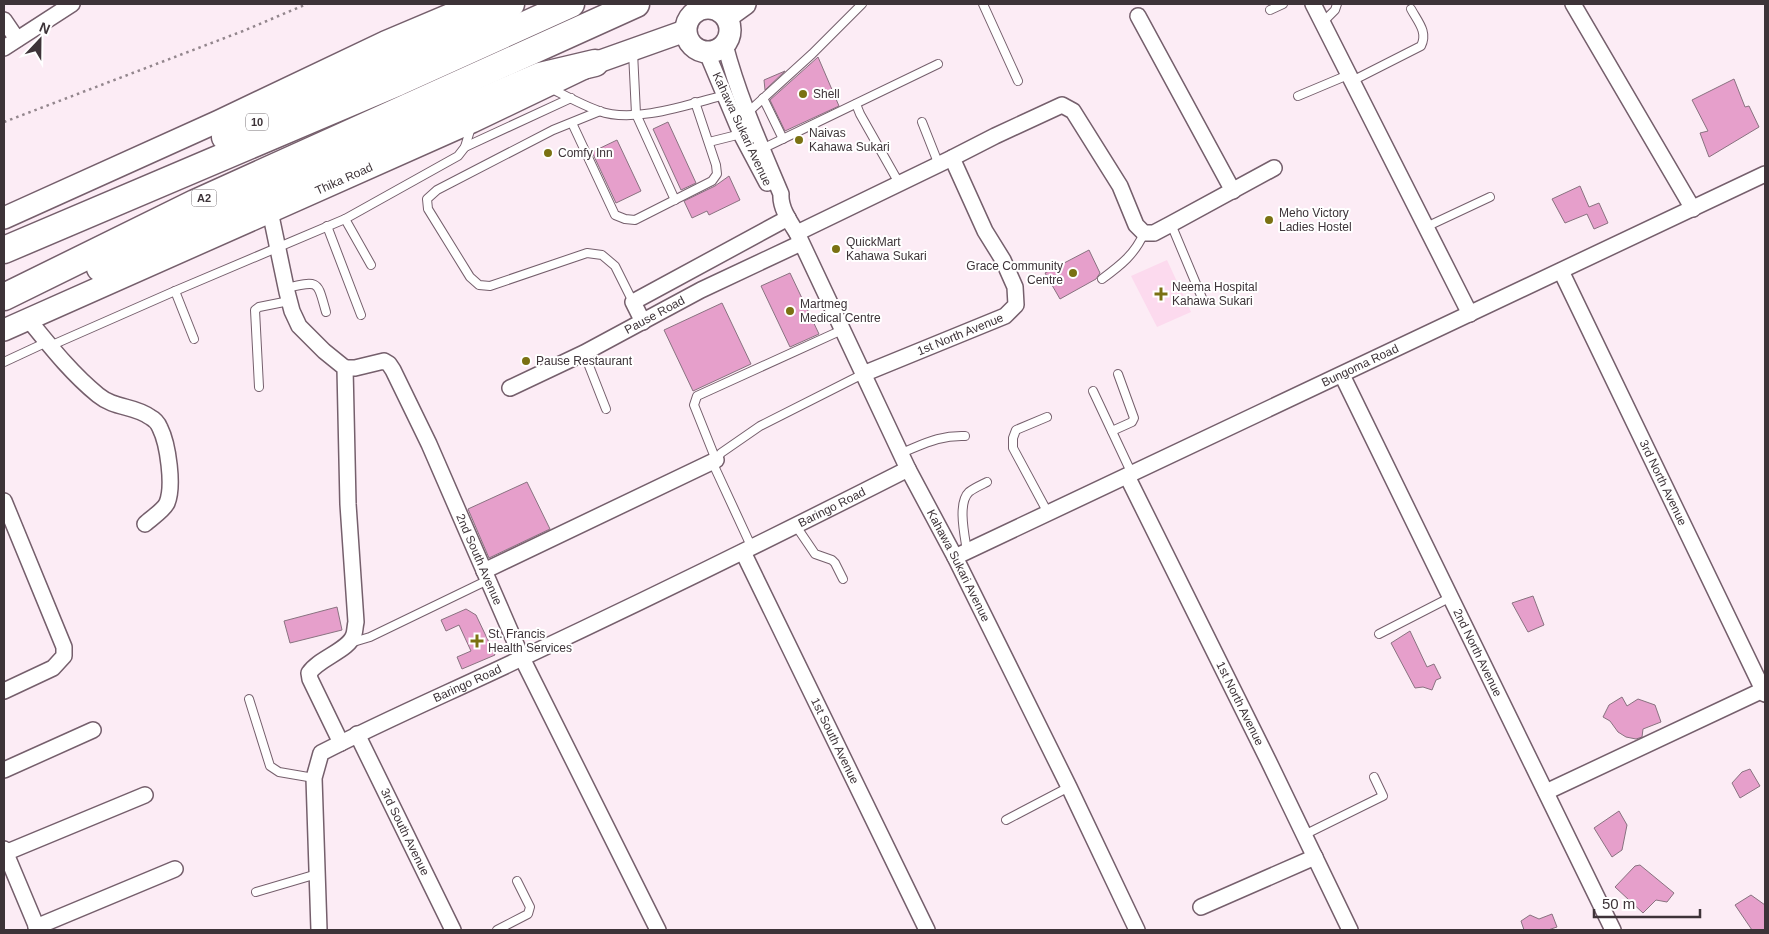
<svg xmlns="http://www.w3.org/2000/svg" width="1769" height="934" font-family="Arial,sans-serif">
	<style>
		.built { fill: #fcdaee }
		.building { fill: #e69fcb; stroke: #897280 }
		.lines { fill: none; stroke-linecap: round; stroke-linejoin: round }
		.service-casing { stroke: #755f6c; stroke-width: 10 }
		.minor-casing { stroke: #755f6c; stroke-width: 18 }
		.secondary-casing { stroke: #755f6c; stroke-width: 24 }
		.trunk-casing { stroke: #755f6c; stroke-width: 29 }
		.path { stroke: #93868d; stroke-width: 2.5; stroke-dasharray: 2.5 4; stroke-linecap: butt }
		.service { stroke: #fff; stroke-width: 8 }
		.minor { stroke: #fff; stroke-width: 15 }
		.secondary { stroke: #fff; stroke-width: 21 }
		.trunk { stroke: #fff; stroke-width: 26 }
		.poi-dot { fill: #7a7112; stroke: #fff; stroke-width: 2 }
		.labels { text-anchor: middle; stroke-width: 4; stroke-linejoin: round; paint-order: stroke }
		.shield { fill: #fff; stroke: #777074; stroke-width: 1 }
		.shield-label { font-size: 11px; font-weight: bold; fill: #3d3338 }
		.poi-label { font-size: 12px; fill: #3d3338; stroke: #fff; text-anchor: start }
		.street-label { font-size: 12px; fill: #3d3338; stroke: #fff }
	</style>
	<rect width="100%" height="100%" fill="#fcecf5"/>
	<path class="built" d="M1167 260 1191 312 1157 327 1131 276Z"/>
	<g class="building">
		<path d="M818 57 839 106 785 131 770 100Z"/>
		<path d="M785 71 765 90 764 80Z"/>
		<path d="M1734 79 1745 107 1749 106 1759 127 1709 157 1700 133 1708 131 1692 100Z"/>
		<path d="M668 122 696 183 681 190 653 129Z"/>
		<path d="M617 140 641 191 616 203 592 152Z"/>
		<path d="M729 176 740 200 709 215 707 211 692 218 684 201 715 186Z"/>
		<path d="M1580 186 1589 207 1599 203 1608 223 1594 229 1587 214 1565 223 1552 199Z"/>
		<path d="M1089 250 1100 273 1096 279 1060 299 1045 273Z"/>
		<path d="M790 273 819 334 790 347 761 286Z"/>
		<path d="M722 303 751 364 693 391 664 330Z"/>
		<path d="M527 482 550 529 489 558 468 509Z"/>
		<path d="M1533 596 1544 625 1528 632 1512 603Z"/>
		<path d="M337 607 342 630 290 643 284 621Z"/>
		<path d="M466 609 476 615 495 655 462 669 457 657 471 651 459 625 446 631 441 620Z"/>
		<path d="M1410 631 1427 667 1434 664 1441 678 1436 680 1432 690 1423 687 1415 688 1391 643Z"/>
		<path d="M1622 697 1627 706 1638 699 1655 705 1661 722 1643 729 1642 737 1636 739 1626 737 1618 732 1610 721 1603 717 1609 705Z"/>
		<path d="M1750 769 1760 786 1740 798 1732 783 1742 772Z"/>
		<path d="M1619 811 1627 825 1622 850 1612 857 1594 828Z"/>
		<path d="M1640 865 1674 893 1667 902 1656 900 1643 913 1615 887 1635 866Z"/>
		<path d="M1751 895 1765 905V930H1752L1735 905Z"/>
		<path d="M1552 914 1557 927 1548 930H1524L1521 921 1530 915 1539 919Z"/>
	</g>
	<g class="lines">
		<defs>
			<g id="service">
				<path d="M983 4 1018 81"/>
				<path d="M1270 10 1283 4"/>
				<path d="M1322 23 1335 10 1337 4"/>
				<path d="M633 52 636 114 675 200"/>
				<path d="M1352 81 1421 46C1428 32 1418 22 1411 9"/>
				<path d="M550 88C566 96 582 105 599 111 634 124 690 104 725 95"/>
				<path d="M1298 96 1348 75"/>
				<path d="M763 98 783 139"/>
				<path d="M856 104 860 114 899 183"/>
				<path d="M600 111 553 130 437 190 427 199 428 209 470 277 479 285 490 286 587 253 602 255 615 266 633 302"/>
				<path d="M746 114 812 54 862 4"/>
				<path d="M922 122 939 165"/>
				<path d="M572 123 615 215 625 219 635 220 712 181 717 174 716 165 695 102"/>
				<path d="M709 142 741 134"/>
				<path d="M465 147 571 98"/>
				<path d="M762 149 938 64"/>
				<path d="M345 219 371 265"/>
				<path d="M1171 224 1202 298"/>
				<path d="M327 226 361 315"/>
				<path d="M1426 227 1490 197"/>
				<path d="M1102 279C1121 265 1135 254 1144 233"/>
				<path d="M286 288C320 280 317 281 326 312"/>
				<path d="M175 291 194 339"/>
				<path d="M50 346 175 291 345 219 458 156 465 147 471 127"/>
				<path d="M584 353 606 409"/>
				<path d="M4 362 47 342"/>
				<path d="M259 387 255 310 259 307 289 301"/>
				<path d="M1093 391 1132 474"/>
				<path d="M1047 417 1016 430 1013 438V448L1048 513"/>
				<path d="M1112 431 1132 422 1134 418 1118 374"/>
				<path d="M901 453C924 444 940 435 965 436"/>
				<path d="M716 460 694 405 697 396 842 330"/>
				<path d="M796 526 815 554 832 560 835 563 843 579"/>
				<path d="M752 548 715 468 716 460 721 453 760 426 863 374"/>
				<path d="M967 551C965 537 957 503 969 492 974 488 981 485 987 482"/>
				<path d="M1379 634 1451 597"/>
				<path d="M350 643 370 637 488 580"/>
				<path d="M249 699 270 766 279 772 314 778"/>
				<path d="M1006 820 1069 787"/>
				<path d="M1304 835 1383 796 1374 777"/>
				<path d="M256 892 317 874"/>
				<path d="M497 930 528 914 530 907 517 881"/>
			</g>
			<g id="minor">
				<path d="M1313 4 1470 314"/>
				<path d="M1573 4 1693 209"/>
				<path d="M1138 16 1233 191"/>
				<path d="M4 20 17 39"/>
				<path id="s1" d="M725 45C739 98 760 144 781 194 780 208 790 222 797 233L908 469 955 557 1069 787 1137 930"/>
				<path d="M4 48 72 4"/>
				<path d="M707 53 741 134 767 183"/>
				<path d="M270 211 287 292 292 311 299 326 324 351 345 368 348 504 356 622C355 626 355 631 354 634 350 650 319 658 309 673L310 679 341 743"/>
				<path d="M797 233 952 158 995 136 1062 105 1073 111 1120 186 1136 225 1144 233H1154L1171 224 1274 168"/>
				<path id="s2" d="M1561 271 1765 694"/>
				<path d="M28 319C50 346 71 373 98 395 115 409 133 405 150 417 154 419 158 423 160 428 168 444 174 486 167 503 163 511 151 518 145 524"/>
				<path d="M643 322 633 302 788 218"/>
				<path id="s3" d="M345 368H355L384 361 389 364 393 370 429 444 522 658 658 930"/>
				<path id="s4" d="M863 374 1005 316 1016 305 1015 287 1003 260 985 231 952 158"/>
				<path id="s5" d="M1342 375 1613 930"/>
				<path id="s6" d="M510 388 584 353 701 290 801 243"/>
				<path id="s7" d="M1127 476 1268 760 1350 930"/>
				<path d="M4 501 64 647V656L53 668 4 691"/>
				<path id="s8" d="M743 552 927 930"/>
				<path id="s9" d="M955 557 1765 174"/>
				<path d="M484 571 716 460"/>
				<path id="s10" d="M357 734 453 930"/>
				<path d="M4 770 93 730"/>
				<path d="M1546 792 1763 690"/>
				<path d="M4 849 38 930"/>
				<path d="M5 853 145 795"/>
				<path d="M1201 907 1315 857"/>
				<path d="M36 927 175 869"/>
				<path id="s11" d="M319 930 314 778 321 753C387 719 455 690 522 658 652 597 780 534 908 469"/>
			</g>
			<g id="secondary">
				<circle cx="708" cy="30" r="22"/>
				<path d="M727 17 745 4"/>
				<path d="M4 218 219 121 385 42 475 4"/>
				<path id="s12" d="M4 330 472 122 595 63 685 31"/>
			</g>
			<g id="trunk">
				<path d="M225 137 511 4"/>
				<path d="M4 250 399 82 571 4"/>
				<path d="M100 268 505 91 540 76 595 63"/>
				<path d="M4 297 195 203 636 4"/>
			</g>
		</defs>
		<use href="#service" class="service-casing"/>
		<use href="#minor" class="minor-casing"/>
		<use href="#secondary" class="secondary-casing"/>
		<use href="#trunk" class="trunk-casing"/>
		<path class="path" d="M4 122 243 31 307 4"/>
		<use href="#service" class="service"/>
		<use href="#minor" class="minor"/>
		<use href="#secondary" class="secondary"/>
		<use href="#trunk" class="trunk"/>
	</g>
	<g class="poi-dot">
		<circle cx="803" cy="94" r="5"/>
		<circle cx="799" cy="140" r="5"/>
		<circle cx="548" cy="153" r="5"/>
		<circle cx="1269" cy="220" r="5"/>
		<circle cx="836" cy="249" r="5"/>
		<circle cx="1073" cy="273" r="5"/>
		<path d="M1158.5 286.5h5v5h5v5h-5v5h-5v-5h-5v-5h5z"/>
		<circle cx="790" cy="311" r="5"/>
		<circle cx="526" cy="361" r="5"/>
		<path d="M474.5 633.5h5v5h5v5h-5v5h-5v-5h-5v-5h5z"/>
	</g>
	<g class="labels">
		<g class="shield">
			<rect x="246" y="113.5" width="22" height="17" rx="4"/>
			<rect x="191.5" y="189.5" width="25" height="17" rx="4"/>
		</g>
		<g class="shield-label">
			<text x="257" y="126">10</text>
			<text x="204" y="202">A2</text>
		</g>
		<g class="poi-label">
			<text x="813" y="98">Shell</text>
			<text x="809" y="137">Naivas<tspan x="809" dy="14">Kahawa Sukari</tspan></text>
			<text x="558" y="157">Comfy Inn</text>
			<text x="1279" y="217">Meho Victory<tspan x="1279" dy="14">Ladies Hostel</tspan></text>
			<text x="846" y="246">QuickMart<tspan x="846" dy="14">Kahawa Sukari</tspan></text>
			<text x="1063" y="270" text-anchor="end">Grace Community<tspan x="1063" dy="14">Centre</tspan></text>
			<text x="1172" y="291">Neema Hospital<tspan x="1172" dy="14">Kahawa Sukari</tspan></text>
			<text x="800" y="308">Martmeg<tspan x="800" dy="14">Medical Centre</tspan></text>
			<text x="536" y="365">Pause Restaurant</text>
			<text x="488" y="638">St. Francis<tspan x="488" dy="14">Health Services</tspan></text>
		</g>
		<g class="street-label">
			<text transform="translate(742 129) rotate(65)" y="4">Kahawa Sukari Avenue</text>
			<text dy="4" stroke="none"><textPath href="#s12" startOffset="372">Thika Road</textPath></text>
			<text dy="4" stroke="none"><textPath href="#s6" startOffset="162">Pause Road</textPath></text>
			<text dy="4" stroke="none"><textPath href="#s4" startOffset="105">1st North Avenue</textPath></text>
			<text dy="4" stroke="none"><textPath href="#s9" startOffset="448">Bungoma Road</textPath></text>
			<text dy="4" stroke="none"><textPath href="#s2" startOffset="235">3rd North Avenue</textPath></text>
			<text dy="4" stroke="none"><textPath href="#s11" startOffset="745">Baringo Road</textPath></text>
			<text dy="4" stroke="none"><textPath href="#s3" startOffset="261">2nd South Avenue</textPath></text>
			<text dy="4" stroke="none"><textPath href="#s1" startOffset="572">Kahawa Sukari Avenue</textPath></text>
			<text dy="4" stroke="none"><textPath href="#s5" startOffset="309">2nd North Avenue</textPath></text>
			<text dy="4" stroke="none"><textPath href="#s11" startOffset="340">Baringo Road</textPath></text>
			<text dy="4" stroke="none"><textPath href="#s7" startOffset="254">1st North Avenue</textPath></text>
			<text dy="4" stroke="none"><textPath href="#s8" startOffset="210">1st South Avenue</textPath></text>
			<text dy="4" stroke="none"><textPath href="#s10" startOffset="109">3rd South Avenue</textPath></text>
		</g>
	</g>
	<rect width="1769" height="934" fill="none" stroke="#3d3338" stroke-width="10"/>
	<g transform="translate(40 40) rotate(22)" stroke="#ffffff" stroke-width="4" paint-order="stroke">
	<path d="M0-4L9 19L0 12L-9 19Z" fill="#3d3338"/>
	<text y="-8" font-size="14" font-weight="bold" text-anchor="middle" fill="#3d3338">N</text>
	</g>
	<path d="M1594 909v8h106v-8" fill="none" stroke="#3d3338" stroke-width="2.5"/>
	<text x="1602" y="909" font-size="15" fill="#3d3338" stroke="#ffffff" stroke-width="4" paint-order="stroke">50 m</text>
</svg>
